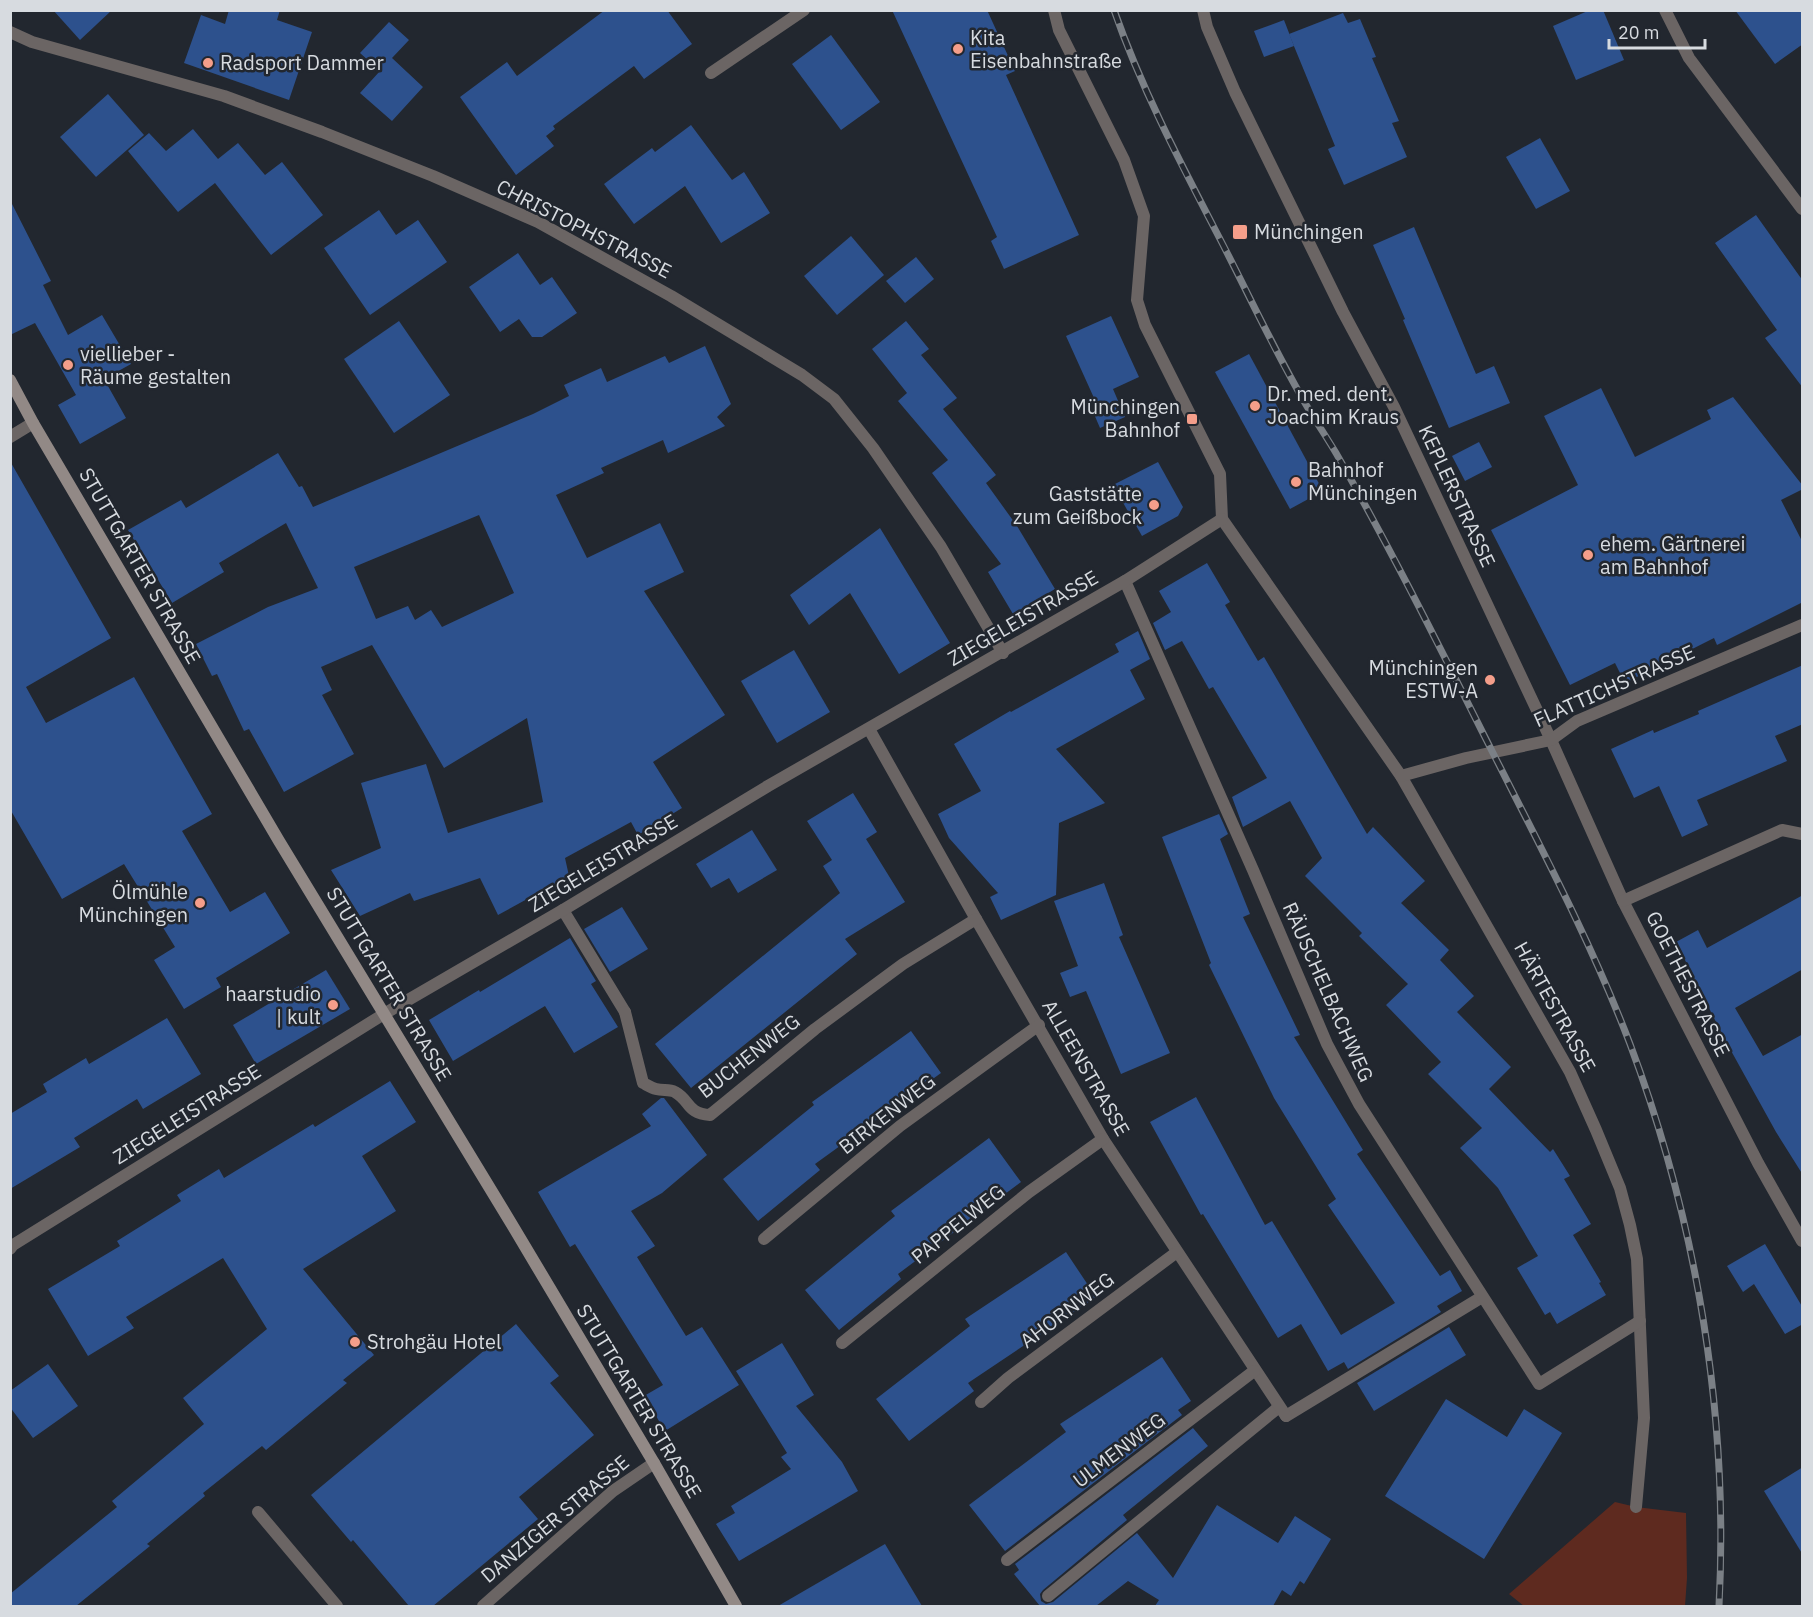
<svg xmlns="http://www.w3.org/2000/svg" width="1813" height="1617" font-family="'IBM Plex Sans',sans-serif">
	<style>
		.green { fill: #5e2a1f }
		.building { fill: #2d518d; fill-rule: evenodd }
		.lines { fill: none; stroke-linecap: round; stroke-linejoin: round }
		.lane { stroke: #6b6564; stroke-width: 12 }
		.street { stroke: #6b6564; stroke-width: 12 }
		.secondary { stroke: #928986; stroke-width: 12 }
		.rail-casing { stroke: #7b8086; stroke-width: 7 }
		.rail { stroke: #22272f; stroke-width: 4.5; stroke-dasharray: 14; stroke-linecap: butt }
		.poi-dot { fill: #f49e8a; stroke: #22272f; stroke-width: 2 }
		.labels { text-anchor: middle; stroke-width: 5; stroke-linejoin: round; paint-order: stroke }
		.poi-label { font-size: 20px; fill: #d7dbe0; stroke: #22272f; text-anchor: start }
		.street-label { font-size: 20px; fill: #d7dbe0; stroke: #22272f }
	</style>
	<rect width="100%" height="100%" fill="#22272f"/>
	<path class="green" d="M1615 1502 1636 1507 1686 1513 1687 1578 1685 1606H1524L1509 1594Z"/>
	<g class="building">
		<path d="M53 10H112L80 40Z"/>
		<path d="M229 10H280L277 20 312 32 289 100 184 63 201 15 225 24Z"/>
		<path d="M605 10H667L692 44 644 79 634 66 553 126 555 129 546 136 554 146 516 175 460 97 507 62 517 76Z"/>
		<path d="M892 10H987L1015 71 1006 75 1079 235 1004 269 991 241 997 237Z"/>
		<path d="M1590 10H1603L1624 60 1576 80 1553 26Z"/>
		<path d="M1735 10H1803V44L1775 64Z"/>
		<path d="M1343 13 1348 23 1360 19 1376 57 1372 58 1399 121 1392 123 1407 157 1344 185 1328 149 1335 146 1289 34Z"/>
		<path d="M1284 20 1294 46 1264 57 1254 31Z"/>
		<path d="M389 22 409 40 392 58 423 87 392 121 360 93 380 71 360 53Z"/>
		<path d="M831 35 880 102 841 130 792 64Z"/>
		<path d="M108 94 144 135 96 177 60 137Z"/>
		<path d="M691 125 732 180 744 172 770 213 721 243 685 186 634 224 604 184 652 148 655 152Z"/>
		<path d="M193 129 218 159 238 143 265 175 282 162 323 215 271 255 215 183 178 212 128 151 149 133 166 151Z"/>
		<path d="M1540 138 1570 191 1536 209 1506 157Z"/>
		<path d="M10 200 51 281 43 285 68 335 102 315 131 364 104 379 126 418 80 444 58 405 76 395 35 323 10 335Z"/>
		<path d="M379 210 396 235 418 220 447 262 370 315 324 248Z"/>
		<path d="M1756 215 1803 281V388L1765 338 1777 330 1715 243Z"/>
		<path d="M1414 227 1476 374 1494 366 1510 403 1449 428 1403 320 1405 319 1373 245Z"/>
		<path d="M851 236 884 275 837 315 804 276Z"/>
		<path d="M518 253 540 285 552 277 577 313 542 337H532L519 319 500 332 469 287Z"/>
		<path d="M916 257 934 279 905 303 886 281Z"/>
		<path d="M1111 316 1139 377 1113 389 1125 417 1100 428 1088 400 1094 398 1066 336Z"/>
		<path d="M399 321 450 395 394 433 344 359Z"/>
		<path d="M906 321 929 349 921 355 957 398 943 409 996 475 986 483 1017 526 1055 589 1013 614 988 572 1001 564 932 473 948 460 898 401 907 393 872 349Z"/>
		<path d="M705 346 731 404 717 417 725 426 668 453 663 440 601 468 604 473 556 495 587 558 660 523 684 572 644 591 725 715 653 762 682 808 638 835 631 822 565 858 569 876 498 915 480 878 414 901 410 893 360 916 331 870 381 848 361 783 426 764 448 833 543 802 527 718 444 768 372 645 321 667 332 690 322 695 354 754 284 792 249 729 244 731 217 674 212 676 196 644 268 607 318 588 286 523 219 563 224 572 172 603 128 530 181 500 186 508 278 453 299 487 302 486 313 507 533 414 569 396 564 385 601 368 607 382 665 356 669 363ZM479 515 514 593 442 627 431 610 415 620 408 606 376 619 354 567Z"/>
		<path d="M1249 354 1323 491 1290 509 1215 372Z"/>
		<path d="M1601 388 1635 457 1711 419 1707 410 1733 397 1803 486V489L1781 500 1803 543V602L1717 645 1714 638 1625 683 1615 663 1570 685 1491 530 1578 485 1544 416Z"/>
		<path d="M1479 442 1492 467 1465 481 1452 456Z"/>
		<path d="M10 461 111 638 26 687 46 723 134 677 212 814 182 831 230 912 265 892 290 933 216 978 221 987 184 1009 154 960 175 947 124 864 62 899 10 809Z"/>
		<path d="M1158 462 1183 507 1178 516 1142 536 1113 485Z"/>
		<path d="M880 528 950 643 899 674 850 593 809 625 790 595Z"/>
		<path d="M1207 563 1230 602 1225 605 1258 661 1264 657 1367 834 1373 827 1425 881 1401 903 1449 950 1440 960 1474 996 1457 1012 1511 1067 1489 1089 1550 1152 1553 1149 1570 1176 1564 1179 1591 1224 1573 1235 1601 1282 1599 1283 1606 1295 1557 1324 1550 1312 1545 1315 1517 1268 1538 1256 1498 1188 1460 1148 1482 1128 1428 1074 1441 1062 1386 1005 1408 984 1359 936 1362 933 1305 876 1322 858 1290 801 1243 827 1232 797 1267 778 1213 687 1209 689 1182 641 1165 650 1153 623 1171 612 1159 591Z"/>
		<path d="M1138 631 1150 659 1130 670 1145 699 1056 749 1105 803 1059 823 1056 895 1001 920 990 897 998 893 949 838 938 814 981 791 954 744 1010 711 1011 712 1119 652 1115 644Z"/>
		<path d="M794 650 830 712 777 743 741 681Z"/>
		<path d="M1803 665V724L1775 736 1787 761 1697 800 1708 825 1682 837 1659 786 1634 798 1611 749 1653 730 1654 733 1699 714 1698 711Z"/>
		<path d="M853 793 877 832 866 839 905 902 845 939 857 954 691 1088 655 1044 840 893 823 866 832 860 807 821Z"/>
		<path d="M1219 814 1228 834 1220 839 1250 914 1243 917 1300 1035 1294 1037 1363 1150 1357 1154 1440 1276 1450 1270 1462 1291 1437 1306 1441 1312 1348 1369 1344 1362 1328 1371 1301 1324 1278 1338 1203 1214 1201 1215 1150 1122 1196 1097 1265 1225 1272 1221 1341 1335 1395 1303 1328 1205 1336 1199 1274 1098 1209 965 1211 963 1162 837Z"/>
		<path d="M752 830 777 870 738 893 729 878 711 888 696 864Z"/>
		<path d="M1104 883 1123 935 1119 937 1170 1053 1121 1074 1086 991 1070 997 1060 973 1078 966 1054 901Z"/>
		<path d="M1803 895V969L1735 1008 1763 1056 1803 1034V1175L1776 1132 1724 1038 1676 942 1698 930 1707 948Z"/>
		<path d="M622 907 648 949 610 972 584 929Z"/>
		<path d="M570 938 596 981 591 984 618 1027 574 1053 545 1006 453 1061 429 1020 479 990 480 992Z"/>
		<path d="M326 970 350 1009 256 1064 233 1025Z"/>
		<path d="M167 1018 201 1074 143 1109 137 1099 74 1138 80 1147 10 1189V1114L47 1092 43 1084 86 1058 89 1064Z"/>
		<path d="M911 1031 941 1073 815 1164 820 1170 758 1221 723 1179 814 1105 812 1102Z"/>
		<path d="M390 1081 416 1122 362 1156 396 1211 303 1269 374 1355 343 1380 347 1383 266 1450 262 1446 203 1493 205 1496 147 1544 150 1546 76 1606H10V1594L117 1507 112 1501 204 1424 183 1398 267 1329 223 1258 126 1317 134 1328 88 1356 48 1289 120 1246 117 1241 181 1201 177 1195 219 1169 224 1178 313 1124 315 1127Z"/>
		<path d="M661 1098H664L707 1155 662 1193 631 1211 655 1246 637 1257 686 1336 702 1327 739 1385 665 1431 644 1396 663 1385 575 1244 570 1247 538 1192 651 1126 642 1114Z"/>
		<path d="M989 1138 1021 1182 898 1274 901 1279 839 1330 805 1290 895 1216 891 1211Z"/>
		<path d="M1765 1244 1803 1308V1324L1785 1334 1754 1284 1743 1292 1727 1266Z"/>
		<path d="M1066 1252 1096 1297 968 1383 974 1391 909 1441 876 1399 970 1326 965 1319Z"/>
		<path d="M516 1324 559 1376 550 1383 594 1435 519 1497 538 1519 433 1606H409L353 1540 351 1542 311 1495Z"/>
		<path d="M1449 1327 1466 1355 1374 1411 1357 1383Z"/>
		<path d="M782 1343 814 1395 796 1406 842 1462 858 1491 739 1561 716 1524 735 1513 731 1506 791 1469 781 1457 787 1453 736 1371Z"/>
		<path d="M1162 1357 1191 1401 1178 1410 1182 1415 1005 1551 969 1505 1066 1432 1060 1424Z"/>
		<path d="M48 1364 78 1406 33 1438 10 1407V1391Z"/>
		<path d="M1446 1399 1507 1437 1524 1409 1562 1433 1484 1559 1385 1496Z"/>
		<path d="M1193 1428 1208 1446 1123 1515 1127 1520 1043 1590 1040 1594 1041 1601 1046 1604 1053 1602 1137 1533 1173 1578 1217 1505 1278 1543 1295 1516 1331 1539 1304 1584 1300 1581 1291 1596 1282 1590 1273 1606H1155L1159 1600 1128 1581 1096 1606H1040L1014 1574 1019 1570 1015 1564Z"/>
		<path d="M1803 1467V1555L1764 1491Z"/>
		<path d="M885 1544 922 1606H778Z"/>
	</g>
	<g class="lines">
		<g class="lane">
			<path d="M563 910 625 1012"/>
			<path d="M1286 1416 1482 1297"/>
			<path d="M258 1512 337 1606"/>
			<path d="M1048 1596 1279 1407"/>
		</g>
		<g class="street">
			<path d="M1054 10 1059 30 1124 160 1144 216 1137 300 1145 325 1220 474 1222 519 1401 776 1570 1072 1596 1130 1620 1188 1630 1225 1637 1259 1644 1418 1636 1507"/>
			<path d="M1203 10 1207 27 1235 92 1343 312 1394 407 1551 740 1623 901 1758 1163 1802 1241"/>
			<path d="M1665 10 1689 58 1802 209"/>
			<path d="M10 32 32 42 224 96 322 132 433 176 538 222 671 296 802 375 834 399 873 448 941 547 1003 653"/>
			<path d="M711 73 804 10"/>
			<path d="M10 437 33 423"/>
			<path d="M1125 581 1253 870 1327 1044 1359 1104 1539 1384 1640 1321"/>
			<path d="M869 729 976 919 1103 1139 1286 1416"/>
			<path d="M1401 776 1466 758 1551 740 1577 721 1802 625"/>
			<path d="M1623 901 1782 830 1802 834"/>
			<path d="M625 1012 643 1083C647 1085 652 1088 656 1089 663 1091 669 1089 675 1092 691 1101 686 1113 710 1115L815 1029 903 964 976 919"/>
			<path d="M764 1239 900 1126 1039 1025"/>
			<path d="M10 1249 13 1245 384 1014 563 910 768 786 1125 581 1222 519"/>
			<path d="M842 1343 1029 1192 1103 1139"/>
			<path d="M981 1402 1008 1378 1177 1252"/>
			<path d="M1007 1560 1254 1371"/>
			<path d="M483 1606 613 1491 654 1463"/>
		</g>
		<path class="secondary" d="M10 380 33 423 279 841 514 1228 654 1463 736 1606"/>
		<defs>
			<path id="rail" d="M1114 10C1142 90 1181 164 1220 239 1249 295 1276 354 1308 408 1317 423 1327 438 1336 453 1392 551 1442 652 1493 753 1541 848 1592 944 1630 1044 1697 1223 1729 1416 1719 1606"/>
		</defs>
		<use href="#rail" class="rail-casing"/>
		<use href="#rail" class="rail"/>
	</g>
	<g class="poi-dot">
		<circle cx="958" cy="49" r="6"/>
		<circle cx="208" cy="63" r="6"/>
		<rect x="1232" y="224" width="16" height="16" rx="3"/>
		<circle cx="68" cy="365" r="6"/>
		<circle cx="1255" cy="406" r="6"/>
		<rect x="1186" y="413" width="12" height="12" rx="3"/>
		<circle cx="1296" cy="482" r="6"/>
		<circle cx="1154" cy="505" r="6"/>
		<circle cx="1588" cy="555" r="6"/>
		<circle cx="1490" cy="680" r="6"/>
		<circle cx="200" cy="903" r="6"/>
		<circle cx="333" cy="1005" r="6"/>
		<circle cx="355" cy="1342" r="6"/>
	</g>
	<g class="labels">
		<g class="poi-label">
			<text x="970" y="45">Kita<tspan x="970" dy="23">Eisenbahnstraße</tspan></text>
			<text x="220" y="70">Radsport Dammer</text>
			<text x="1254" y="239">Münchingen</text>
			<text x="80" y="361">viellieber -<tspan x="80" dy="23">Räume gestalten</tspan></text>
			<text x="1267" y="401">Dr. med. dent.<tspan x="1267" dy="23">Joachim Kraus</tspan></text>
			<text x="1180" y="414" text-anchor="end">Münchingen<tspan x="1180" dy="23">Bahnhof</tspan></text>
			<text x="1308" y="477">Bahnhof<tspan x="1308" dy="23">Münchingen</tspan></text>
			<text x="1142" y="501" text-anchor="end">Gaststätte<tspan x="1142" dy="23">zum Geißbock</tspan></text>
			<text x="1600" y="551">ehem. Gärtnerei<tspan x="1600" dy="23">am Bahnhof</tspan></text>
			<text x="1478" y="675" text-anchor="end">Münchingen<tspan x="1478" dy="23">ESTW-A</tspan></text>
			<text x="188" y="899" text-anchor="end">Ölmühle<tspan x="188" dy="23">Münchingen</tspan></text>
			<text x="321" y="1001" text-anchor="end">haarstudio<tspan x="321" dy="23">| kult</tspan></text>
			<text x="367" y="1349">Strohgäu Hotel</text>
		</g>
		<g class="street-label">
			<text transform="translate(584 229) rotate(27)" y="7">CHRISTOPHSTRASSE</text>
			<text transform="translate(1457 496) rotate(65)" y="7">KEPLERSTRASSE</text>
			<text transform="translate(140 566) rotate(60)" y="7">STUTTGARTER STRASSE</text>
			<text transform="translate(1023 618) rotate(-30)" y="7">ZIEGELEISTRASSE</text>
			<text transform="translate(1614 686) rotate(-24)" y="7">FLATTICHSTRASSE</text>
			<text transform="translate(603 863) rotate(-31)" y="7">ZIEGELEISTRASSE</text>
			<text transform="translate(389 984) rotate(59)" y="7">STUTTGARTER STRASSE</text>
			<text transform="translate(1688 984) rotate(63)" y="7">GOETHESTRASSE</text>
			<text transform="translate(1328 992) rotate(66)" y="7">RÄUSCHELBACHWEG</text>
			<text transform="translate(1555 1007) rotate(61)" y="7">HÄRTESTRASSE</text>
			<text transform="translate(749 1056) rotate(-38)" y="7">BUCHENWEG</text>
			<text transform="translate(1086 1068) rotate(60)" y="7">ALLEENSTRASSE</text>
			<text transform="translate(187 1114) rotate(-32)" y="7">ZIEGELEISTRASSE</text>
			<text transform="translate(887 1114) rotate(-38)" y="7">BIRKENWEG</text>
			<text transform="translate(958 1224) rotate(-39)" y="7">PAPPELWEG</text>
			<text transform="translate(1067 1310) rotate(-37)" y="7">AHORNWEG</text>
			<text transform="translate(639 1401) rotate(59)" y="7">STUTTGARTER STRASSE</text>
			<text transform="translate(1119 1450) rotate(-37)" y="7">ULMENWEG</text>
			<text transform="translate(555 1519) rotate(-40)" y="7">DANZIGER STRASSE</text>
		</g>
	</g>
	<rect width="1813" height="1617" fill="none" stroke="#d7dbe0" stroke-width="24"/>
	<path d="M1609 39v9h96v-9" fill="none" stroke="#d7dbe0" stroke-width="3"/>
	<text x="1618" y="39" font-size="18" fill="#d7dbe0" stroke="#22272f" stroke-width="4.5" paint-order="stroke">20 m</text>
</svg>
